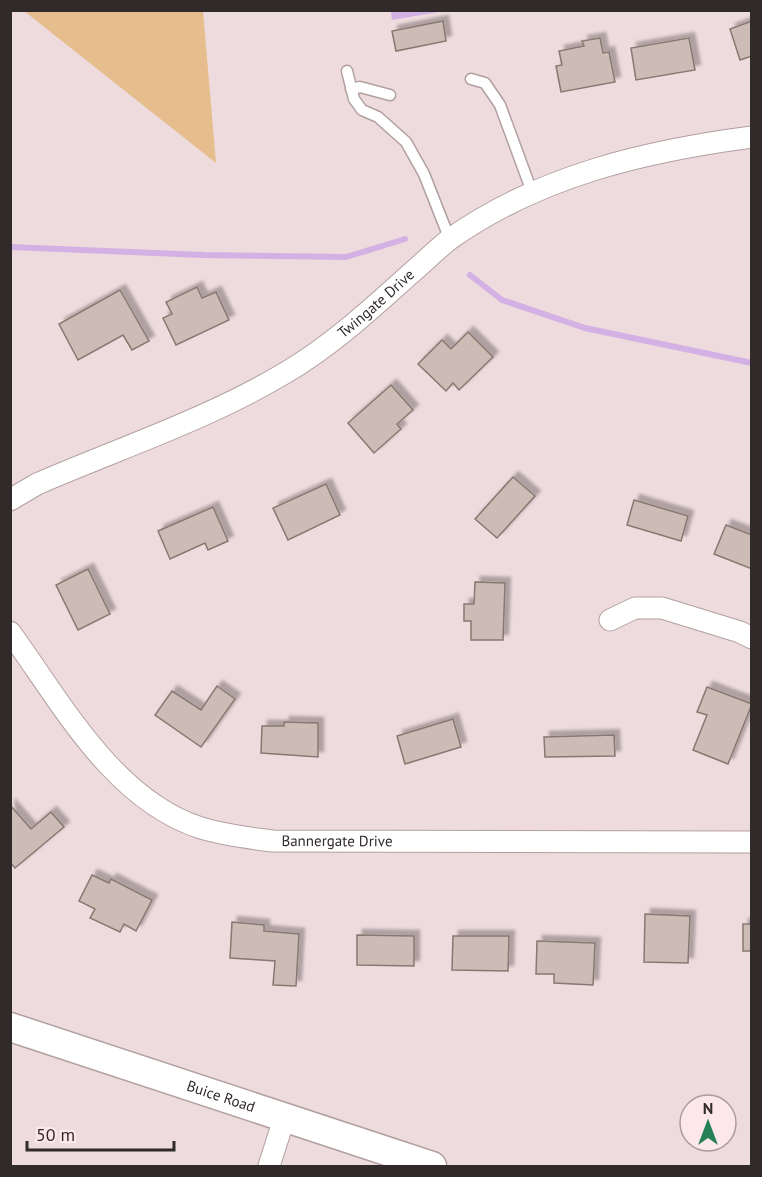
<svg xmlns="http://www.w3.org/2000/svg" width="762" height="1177" font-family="'PT Sans',sans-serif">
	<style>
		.green { fill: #e6be8e }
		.water { fill: #d3b1e4 }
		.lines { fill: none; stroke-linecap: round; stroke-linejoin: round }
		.stream { stroke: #d3b1e4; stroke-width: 6 }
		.building { fill: #cdbcb6; stroke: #877872; stroke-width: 1.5; filter: url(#shadow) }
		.lane-casing { stroke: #b2a0a1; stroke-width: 13 }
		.street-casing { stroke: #b2a0a1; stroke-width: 23 }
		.secondary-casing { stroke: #b2a0a1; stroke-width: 31 }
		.lane { stroke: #fff; stroke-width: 10 }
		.street { stroke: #fff; stroke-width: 21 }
		.secondary { stroke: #fff; stroke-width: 28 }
		.labels { text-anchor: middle; stroke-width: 5; stroke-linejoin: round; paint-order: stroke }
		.street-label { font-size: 15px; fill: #312a2a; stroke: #fce8ea }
	</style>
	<defs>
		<filter id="shadow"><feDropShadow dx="5.5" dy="-5.5" stdDeviation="1.5" flood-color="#0004"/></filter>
	</defs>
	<rect width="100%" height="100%" fill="#eedbdd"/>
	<path class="green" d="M24 11H203L216 163Z"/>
	<path class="water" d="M395 10H439V12L392 20 391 12Z"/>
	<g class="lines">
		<g class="stream">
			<path d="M10 247 203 255 346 257 405 239"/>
			<path d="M470 275 502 300 585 328 752 363"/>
		</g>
	</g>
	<g class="building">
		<path d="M443 21 446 41 396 51 392 31Z"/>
		<path d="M752 21V56L740 60 730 29Z"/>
		<path d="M600 38 603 53 609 52 615 82 561 92 556 66 562 65 559 51 584 46 582 41Z"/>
		<path d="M689 38 695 70 636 80 631 48Z"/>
		<path d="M197 287 202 298 216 292 229 320 176 345 163 318 172 314 166 302Z"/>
		<path d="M120 290 149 341 132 350 123 335 78 360 59 324Z"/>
		<path d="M468 332 493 357 459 390 453 383 446 391 418 364 442 340 451 349Z"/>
		<path d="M391 385 413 410 397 424 401 429 374 453 348 423Z"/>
		<path d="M513 477 535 496 497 538 475 519Z"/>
		<path d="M326 484 340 515 288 540 273 508Z"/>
		<path d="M634 500 688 516 681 541 627 525Z"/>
		<path d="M213 507 228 541 208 550 205 543 170 559 158 531Z"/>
		<path d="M726 525 752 535V569L714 554Z"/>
		<path d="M88 569 110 614 78 630 56 585Z"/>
		<path d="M475 582 505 583 503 640H471V621H464V604H474Z"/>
		<path d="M217 686 235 699 201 747 155 715 172 691 201 710Z"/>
		<path d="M707 687 752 704 728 764 693 750 707 715 697 712Z"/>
		<path d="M453 719 461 747 405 764 397 736Z"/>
		<path d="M284 722 318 723V757L261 753 262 726H284Z"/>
		<path d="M614 735 615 756 545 757 544 737Z"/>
		<path d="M10 805 31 829 51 812 64 827 15 868 10 862Z"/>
		<path d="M92 875 109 883 111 879 152 900 136 931 124 924 120 932 90 918 95 909 79 901Z"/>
		<path d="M645 914 690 916 688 963 644 962Z"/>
		<path d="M232 922 264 925V931L299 934 296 986 273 985 275 961 230 958Z"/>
		<rect x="743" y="924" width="9" height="27"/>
		<path d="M357 935 414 936V966L357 965Z"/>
		<path d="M453 936H509L508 971 452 970Z"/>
		<path d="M537 941 595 943 593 985 554 983V974H536Z"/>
	</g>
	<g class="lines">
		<defs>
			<g id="lane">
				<path d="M347 71 354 99 362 110 378 117 406 142 424 174 450 240"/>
				<path d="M471 79 485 83 500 105 532 192"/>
				<path d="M351 89 360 87 390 95"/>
			</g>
			<g id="street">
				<path id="s1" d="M10 500 37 484C120 448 208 419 285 373 331 346 370 310 409 275 423 263 436 250 450 239 539 176 645 151 752 137"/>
				<path d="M610 620 635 608H662L740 632 752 638"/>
				<path id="s2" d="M10 632C61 702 113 800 201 828 224 835 248 838 273 841L752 842"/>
				<path d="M269 1166 284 1119"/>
			</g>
			<g id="secondary">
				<path id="s3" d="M10 1027 432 1166"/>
			</g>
		</defs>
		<use href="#lane" class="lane-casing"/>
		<use href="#street" class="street-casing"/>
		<use href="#secondary" class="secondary-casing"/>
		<use href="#lane" class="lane"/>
		<use href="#street" class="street"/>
		<use href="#secondary" class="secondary"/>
	</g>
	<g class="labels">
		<g class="street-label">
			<text dy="5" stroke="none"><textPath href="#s1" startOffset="418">Twingate Drive</textPath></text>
			<text dy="5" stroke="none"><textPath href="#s2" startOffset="416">Bannergate Drive</textPath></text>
			<text dy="5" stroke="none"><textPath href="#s3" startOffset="222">Buice Road</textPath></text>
		</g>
	</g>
	<rect width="762" height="1177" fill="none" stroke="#312a2a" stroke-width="24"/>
	<g transform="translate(708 1123)"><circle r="28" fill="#fce8ea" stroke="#ab9c9d" stroke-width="1.5"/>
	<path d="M0-4.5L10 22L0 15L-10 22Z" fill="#258056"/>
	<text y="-9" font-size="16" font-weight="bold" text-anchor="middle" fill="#312a2a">N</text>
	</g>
	<path d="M27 1141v9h147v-9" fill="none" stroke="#312a2a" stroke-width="3"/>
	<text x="36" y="1141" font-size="18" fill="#312a2a" stroke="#fce8ea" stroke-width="4.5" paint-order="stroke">50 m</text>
</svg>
